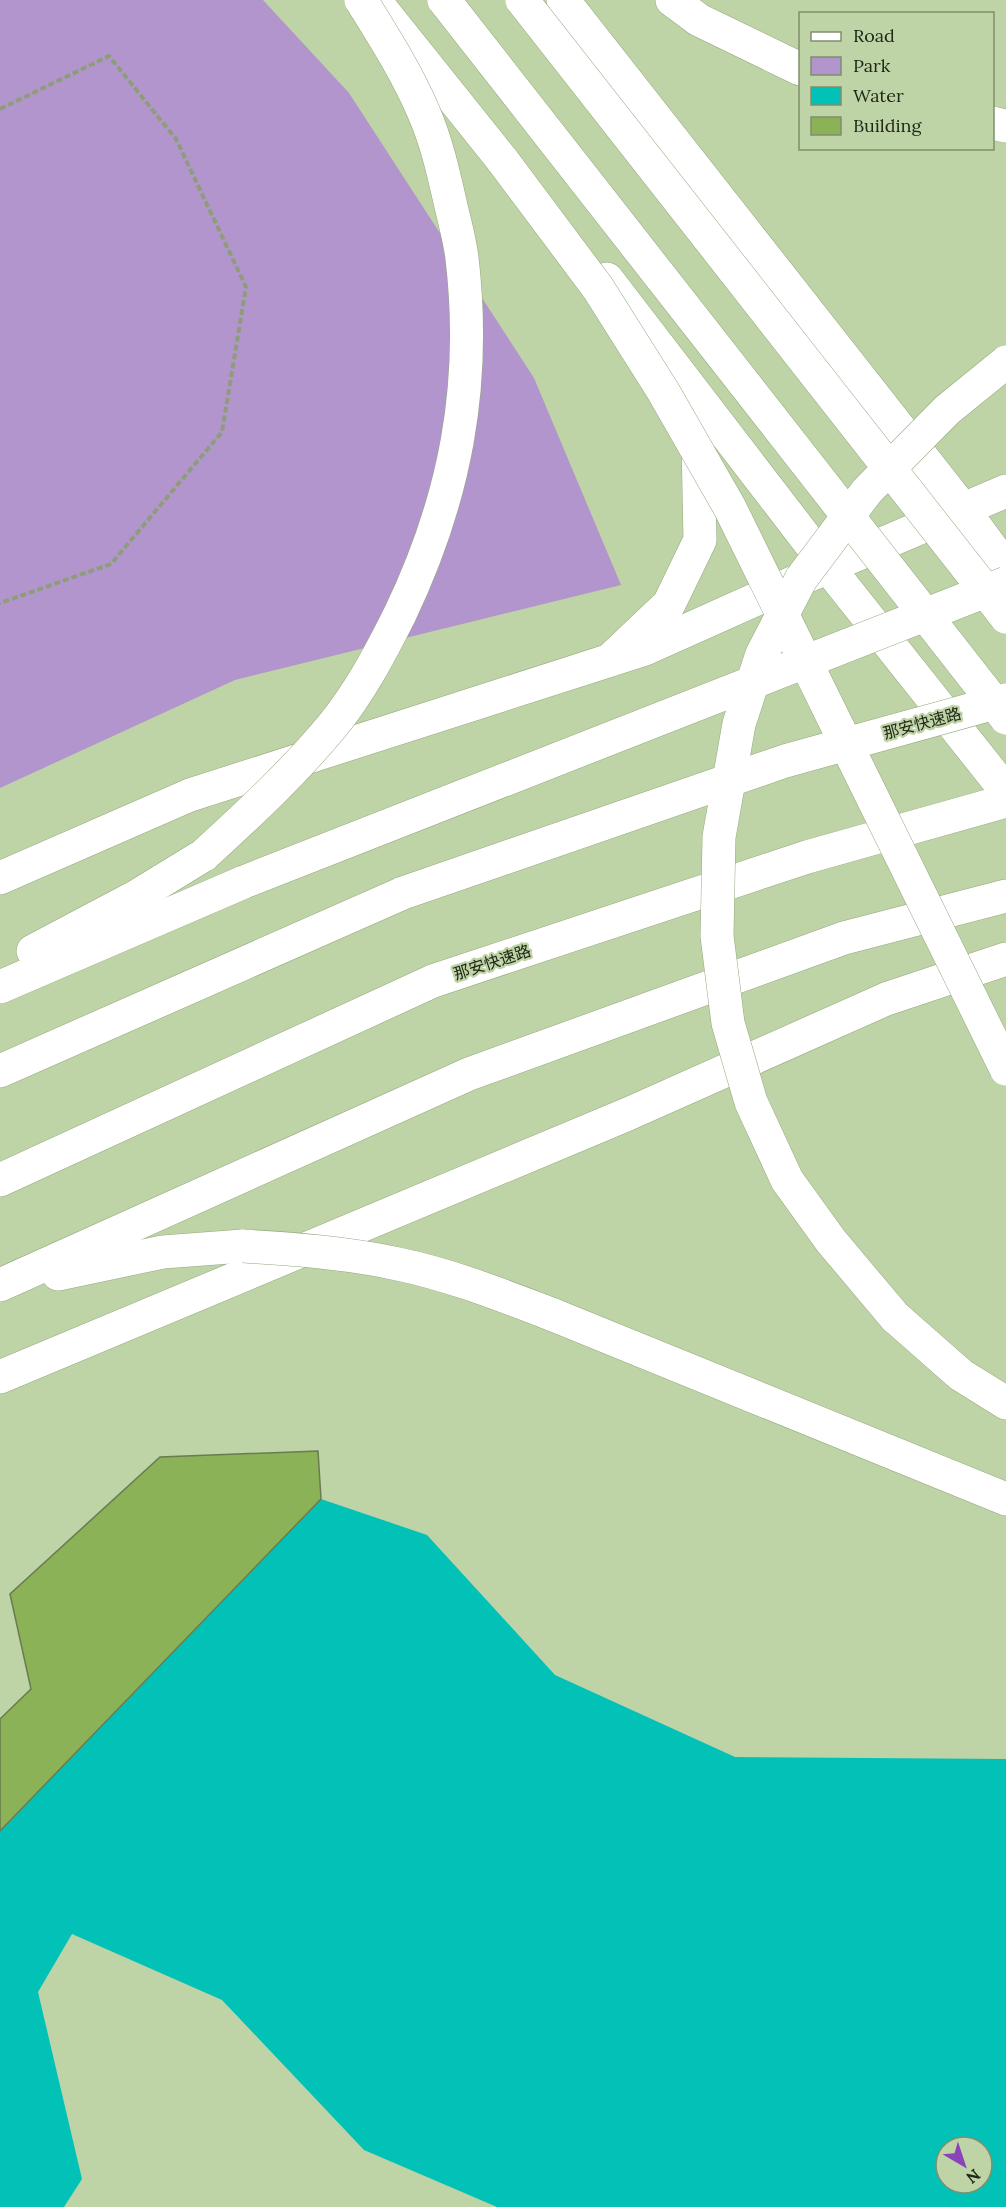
<svg xmlns="http://www.w3.org/2000/svg" width="1006" height="2207" font-family="Lora,'Noto Sans SC',serif">
	<style>
		.green { fill: #b395cd }
		.water { fill: #02c2b8; fill-rule: evenodd }
		.building { fill: #8bb257; stroke: #687b52; stroke-width: 1.5 }
		.lines { fill: none; stroke-linecap: round; stroke-linejoin: round }
		.minor-casing { stroke: #95a97e; stroke-width: 34 }
		.major-casing { stroke: #95a97e; stroke-width: 34 }
		.highway-casing { stroke: #95a97e; stroke-width: 34 }
		.path { stroke: #8d9d79; stroke-width: 4; stroke-dasharray: 6 3; stroke-linecap: butt }
		.minor { stroke: #fff; stroke-width: 33 }
		.major { stroke: #fff; stroke-width: 33 }
		.highway { stroke: #fff; stroke-width: 33 }
		.major-bridge-casing { stroke: #95a97e; stroke-width: 34; stroke-linecap: butt }
		.highway-bridge-casing { stroke: #95a97e; stroke-width: 34; stroke-linecap: butt }
		.major-bridge { stroke: #fff; stroke-width: 33 }
		.highway-bridge { stroke: #fff; stroke-width: 33 }
		.labels { text-anchor: middle; stroke-width: 4.5; stroke-linejoin: round; paint-order: stroke }
		.street-label { font-size: 16px; fill: #202716; stroke: #bed3a6 }
	</style>
	<rect width="100%" height="100%" fill="#bed3a6"/>
	<path class="green" d="M0 0H263L349 93 534 378 621 585 235 680 0 788Z"/>
	<path class="water" d="M321 1499 427 1535 555 1675 735 1757 1006 1759V2207H497L364 2150 222 2000 72 1934 38 1992 82 2179 64 2207H0V1831ZM946 2147H982V2183H946Z"/>
	<path class="building" d="M318 1451 321 1499 0 1831V1719L31 1689 10 1594 160 1457Z"/>
	<g class="lines">
		<defs>
			<g id="minor">
				<path d="M0 878 190 795 645 649 828 567 1006 491"/>
				<path d="M0 1377 628 1114 886 999 1006 959"/>
			</g>
			<g id="major">
				<path d="M563 0 962 508 1006 568"/>
				<path d="M607 279 828 567 1006 791"/>
				<path d="M610 660 669 604 700 540 698 443"/>
			</g>
			<g id="highway">
				<path d="M672 0 699 20 800 69"/>
				<path d="M375 1 503 161"/>
				<path d="M992 123 1006 126"/>
				<path d="M33 951 137 896 204 855"/>
				<path d="M0 987 244 882"/>
				<path d="M0 1071 403 893"/>
				<path d="M0 1180 433 981 807 857 1006 801"/>
				<path d="M58 1274 163 1252 243 1246"/>
				<path d="M0 1285 469 1074 844 938 1006 896"/>
				<path d="M551 1314 1006 1499"/>
				<path d="M895 1317 961 1375 1006 1403"/>
			</g>
		</defs>
		<use href="#minor" class="minor-casing"/>
		<use href="#major" class="major-casing"/>
		<use href="#highway" class="highway-casing"/>
		<path class="path" d="M0 109 109 56 176 139 246 287 222 432 111 564 0 603"/>
		<use href="#minor" class="minor"/>
		<use href="#major" class="major"/>
		<use href="#highway" class="highway"/>
		<defs>
			<g id="major-bridge">
				<path d="M444 0 1006 718"/>
				<path d="M522 0 1006 617"/>
			</g>
			<g id="highway-bridge">
				<path d="M503 161 598 288 663 391 730 508 1006 1069"/>
				<path d="M204 855C249 814 294 772 333 725 360 692 381 652 400 614 455 499 477 386 462 258 460 241 455 223 451 206 444 175 437 143 424 113 407 73 384 37 361 0"/>
				<path d="M244 882 1006 583"/>
				<path d="M403 893 785 761 1006 700"/>
				<path d="M243 1246C295 1249 347 1253 398 1264 451 1275 501 1295 551 1314"/>
				<path d="M895 1317 831 1241 787 1180 751 1102 728 1023 717 936 719 837 739 724 762 654 801 579 867 491 947 410 1006 362"/>
			</g>
		</defs>
		<use href="#major-bridge" class="major-bridge-casing"/>
		<use href="#highway-bridge" class="highway-bridge-casing"/>
		<use href="#major-bridge" class="major-bridge"/>
		<use href="#highway-bridge" class="highway-bridge"/>
	</g>
	<g class="labels">
		<g class="street-label">
			<text transform="translate(922 723) rotate(-15)" y="6">那安快速路</text>
			<text transform="translate(492 962) rotate(-18)" y="6">那安快速路</text>
		</g>
	</g>
	<rect x="799" y="12" width="195" height="138" fill="#bed3a6" stroke="#7f8e6c" stroke-width="1.5"/>
	<rect x="811" y="32" width="30" height="9" fill="#ffffff" stroke="#7f8e6c" stroke-width="1.5"/>
	<text x="853" y="42" font-size="18" fill="#202716">Road</text>
	<rect x="811" y="57" width="30" height="18" fill="#b395cd" stroke="#7f8e6c" stroke-width="1.5"/>
	<text x="853" y="72" font-size="18" fill="#202716">Park</text>
	<rect x="811" y="87" width="30" height="18" fill="#02c2b8" stroke="#7f8e6c" stroke-width="1.5"/>
	<text x="853" y="102" font-size="18" fill="#202716">Water</text>
	<rect x="811" y="117" width="30" height="18" fill="#8bb257" stroke="#7f8e6c" stroke-width="1.5"/>
	<text x="853" y="132" font-size="18" fill="#202716">Building</text>
	<g transform="translate(964 2165) rotate(141)"><circle r="28" fill="#bed3a6" stroke="#7f8e6c" stroke-width="1.5"/>
	<path d="M0-4.5L10 22L0 15L-10 22Z" fill="#8844b8"/>
	<text y="-9" font-size="16" font-weight="bold" text-anchor="middle" fill="#202716">N</text>
	</g>
</svg>
